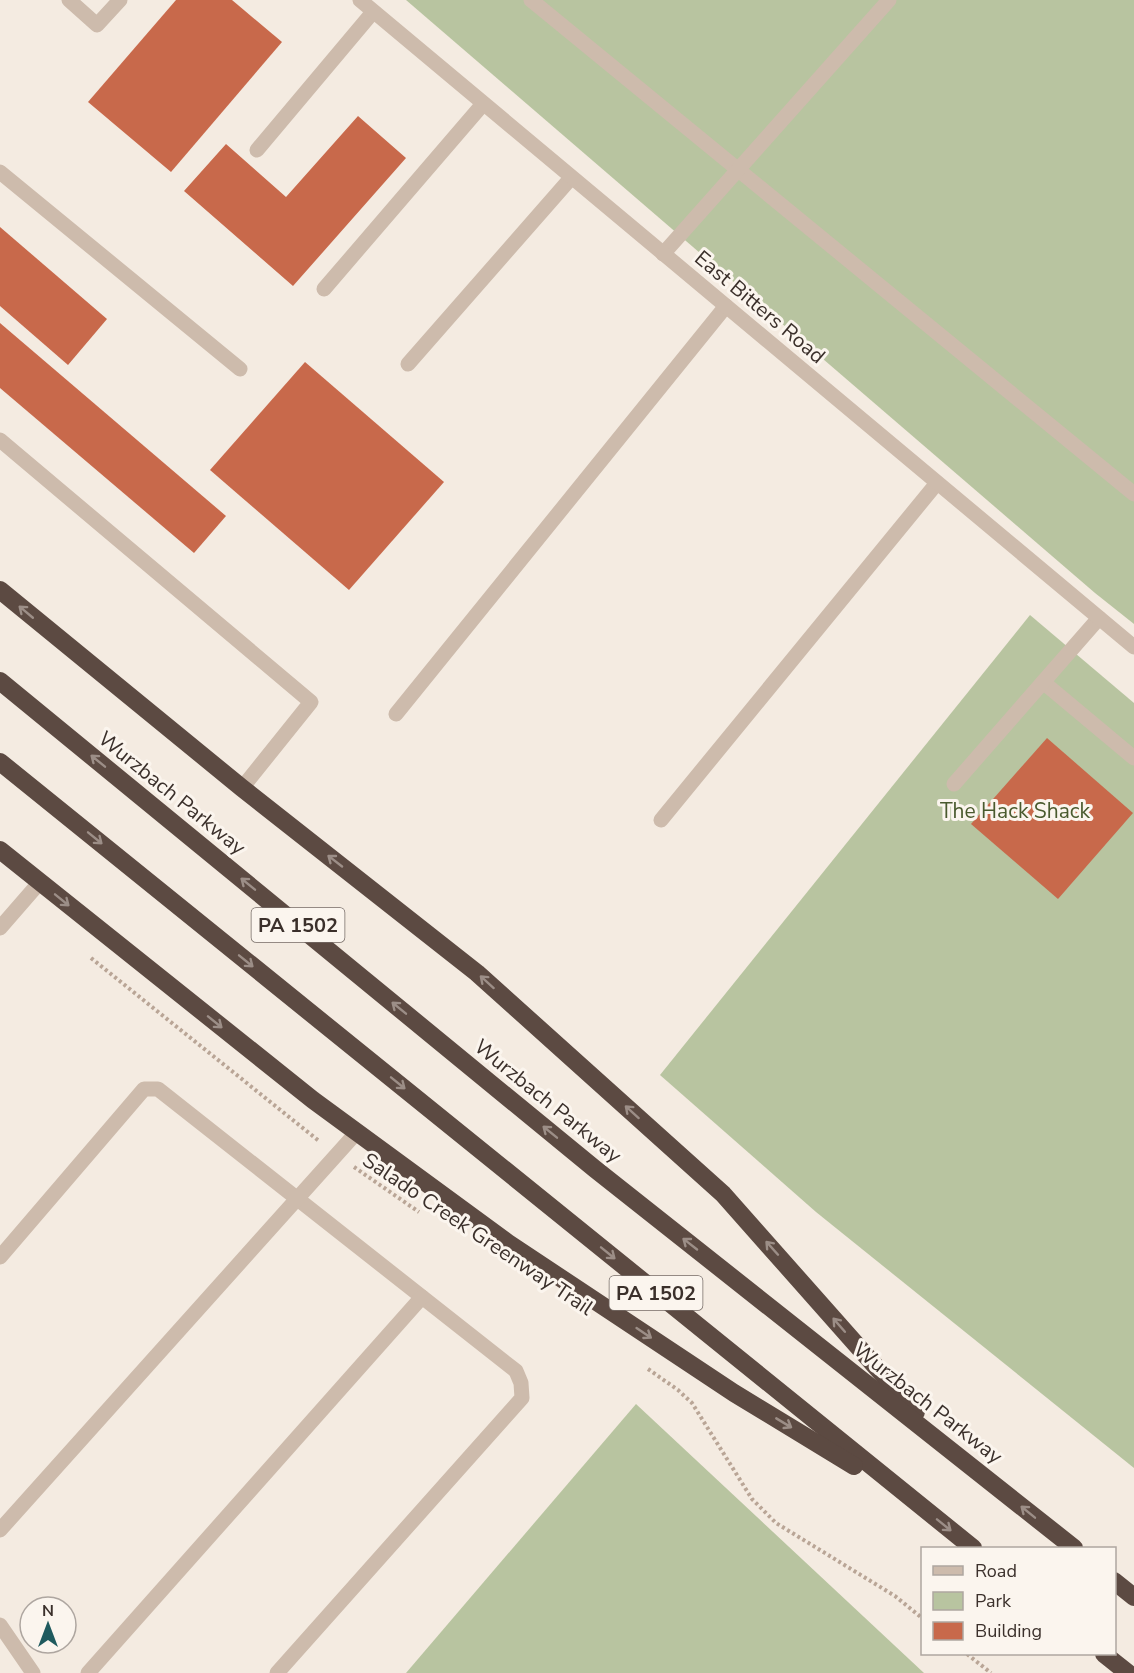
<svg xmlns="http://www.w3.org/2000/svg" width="1134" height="1673" font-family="'Nunito Sans',sans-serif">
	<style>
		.green { fill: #b8c4a0 }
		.building { fill: #c8694b }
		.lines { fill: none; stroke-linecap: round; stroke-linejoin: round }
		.path { stroke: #b9a596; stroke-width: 4; stroke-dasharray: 3 3; stroke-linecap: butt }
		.lane { stroke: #cdbbac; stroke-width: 15 }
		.street { stroke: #cdbbac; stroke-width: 15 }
		.highway { stroke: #5c4a42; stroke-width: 18 }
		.oneway { stroke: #9c8e87 }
		.labels { text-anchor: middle; stroke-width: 6; stroke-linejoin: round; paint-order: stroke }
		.shield { fill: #fbf5ee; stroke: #756b66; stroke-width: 1.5 }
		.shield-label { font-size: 20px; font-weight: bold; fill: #3b302b }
		.street-label { font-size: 21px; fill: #3b302b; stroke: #fbf5ee }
		.park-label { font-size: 21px; fill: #4a5a2e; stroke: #fbf5ee }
	</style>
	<rect width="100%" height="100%" fill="#f4ebe1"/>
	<g class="green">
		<path d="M406 0H1134V624L1095 593Z"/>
		<path d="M1030 615 1134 703V1468L816 1212 660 1075Z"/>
		<path d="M636 1404 924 1673H406Z"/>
	</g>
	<g class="building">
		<path d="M176 0H232L282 42 171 172 88 102Z"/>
		<path d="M358 116 406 158 293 286 184 191 226 144 286 197Z"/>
		<path d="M0 227 107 319 68 365 0 306Z"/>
		<path d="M0 323 226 516 194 553 0 388Z"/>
		<path d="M305 362 444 482 349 590 210 470Z"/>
		<path d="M1047 738 1133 813 1058 899 971 824Z"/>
	</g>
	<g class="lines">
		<g class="path">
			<path d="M91 958 319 1141"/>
			<path d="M354 1167 419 1212"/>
			<path d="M648 1369 678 1390 692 1403 752 1499 776 1523 895 1596 922 1618"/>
			<path d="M967 1654 991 1673"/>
		</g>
		<g class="lane">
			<path d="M69 0 97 25 120 0"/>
			<path d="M531 0 1134 494"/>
			<path d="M257 150 373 12"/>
			<path d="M0 172 240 369"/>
			<path d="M663 254 889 0"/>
			<path d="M324 289 483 104"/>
			<path d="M408 364 571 178"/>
			<path d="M0 440 311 702 242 788"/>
			<path d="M1043 682 1134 758"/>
			<path d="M396 714 726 306"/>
			<path d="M954 784 1099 618"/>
			<path d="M661 820 937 483"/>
			<path d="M0 928 40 882"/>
			<path d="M0 1257 144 1089H158L516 1371 521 1383 522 1398 277 1673"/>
			<path d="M0 1530 357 1132"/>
			<path d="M0 1625 33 1673"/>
			<path d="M88 1673 422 1297"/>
		</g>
		<path class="street" d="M360 0 1134 647"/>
		<g class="highway">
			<path d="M0 590 242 788 477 973 723 1194 916 1412"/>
			<path d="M0 681 595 1169 1074 1548"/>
			<path d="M0 762 973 1548"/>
			<path d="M0 850 313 1100 508 1243 734 1393 854 1466"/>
			<path d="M1114 1581 1134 1597"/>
			<path d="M1104 1654 1128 1673"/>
		</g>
	</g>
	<defs><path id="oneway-shaft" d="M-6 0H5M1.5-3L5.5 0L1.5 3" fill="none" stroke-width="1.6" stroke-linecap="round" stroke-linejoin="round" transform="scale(1.5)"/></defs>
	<g class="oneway">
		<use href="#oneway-shaft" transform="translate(26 612) rotate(-140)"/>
		<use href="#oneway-shaft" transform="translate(98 761) rotate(-141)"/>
		<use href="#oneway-shaft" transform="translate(95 838) rotate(39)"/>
		<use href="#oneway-shaft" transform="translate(335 861) rotate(-142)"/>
		<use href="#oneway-shaft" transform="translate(248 884) rotate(-141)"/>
		<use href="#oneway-shaft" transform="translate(62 900) rotate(39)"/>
		<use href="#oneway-shaft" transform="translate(246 961) rotate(39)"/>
		<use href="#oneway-shaft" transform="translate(487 982) rotate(-138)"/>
		<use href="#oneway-shaft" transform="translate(399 1008) rotate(-141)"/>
		<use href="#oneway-shaft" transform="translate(215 1022) rotate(39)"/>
		<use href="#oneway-shaft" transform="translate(398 1083) rotate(39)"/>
		<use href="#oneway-shaft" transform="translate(632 1112) rotate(-138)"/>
		<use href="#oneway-shaft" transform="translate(550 1132) rotate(-141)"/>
		<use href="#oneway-shaft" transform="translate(690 1244) rotate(-142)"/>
		<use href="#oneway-shaft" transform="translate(772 1248) rotate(-132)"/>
		<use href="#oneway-shaft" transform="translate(608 1253) rotate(39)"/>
		<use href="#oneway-shaft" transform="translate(839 1325) rotate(-131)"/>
		<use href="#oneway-shaft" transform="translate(644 1333) rotate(34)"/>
		<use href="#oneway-shaft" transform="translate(784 1423) rotate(31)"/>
		<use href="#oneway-shaft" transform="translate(1028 1512) rotate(-141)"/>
		<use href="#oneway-shaft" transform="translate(944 1525) rotate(39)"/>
	</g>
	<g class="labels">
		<g class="shield">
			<rect x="251.5" y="908" width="93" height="34" rx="4.5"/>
			<rect x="609.5" y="1276" width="93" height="34" rx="4.5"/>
		</g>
		<g class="shield-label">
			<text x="298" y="932">PA 1502</text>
			<text x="656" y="1300">PA 1502</text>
		</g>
		<g class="street-label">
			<text transform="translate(760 307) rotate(40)" y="7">East Bitters Road</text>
			<text transform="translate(172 793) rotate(39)" y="7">Wurzbach Parkway</text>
			<text transform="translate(548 1101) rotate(39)" y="7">Wurzbach Parkway</text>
			<text transform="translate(478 1234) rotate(34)" y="7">Salado Creek Greenway Trail</text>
			<text transform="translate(928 1403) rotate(38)" y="7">Wurzbach Parkway</text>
		</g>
		<g class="park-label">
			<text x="1015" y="818">The Hack Shack</text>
		</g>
	</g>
	<rect x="921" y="1547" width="195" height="108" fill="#fbf5ee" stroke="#aea6a0" stroke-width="1.5"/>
	<rect x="933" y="1566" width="30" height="9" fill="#cdbbac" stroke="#aea6a0" stroke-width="1.5"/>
	<text x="975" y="1577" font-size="18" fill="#3b302b">Road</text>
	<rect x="933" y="1592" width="30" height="18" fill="#b8c4a0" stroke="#aea6a0" stroke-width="1.5"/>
	<text x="975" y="1607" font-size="18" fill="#3b302b">Park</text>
	<rect x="933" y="1622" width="30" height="18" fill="#c8694b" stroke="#aea6a0" stroke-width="1.5"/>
	<text x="975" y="1637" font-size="18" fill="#3b302b">Building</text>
	<g transform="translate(48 1625)"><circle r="28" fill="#fbf5ee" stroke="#aea6a0" stroke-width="1.5"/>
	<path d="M0-4.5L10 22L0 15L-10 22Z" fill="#1f5a5e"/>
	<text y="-9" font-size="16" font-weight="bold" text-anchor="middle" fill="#3b302b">N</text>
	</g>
</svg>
